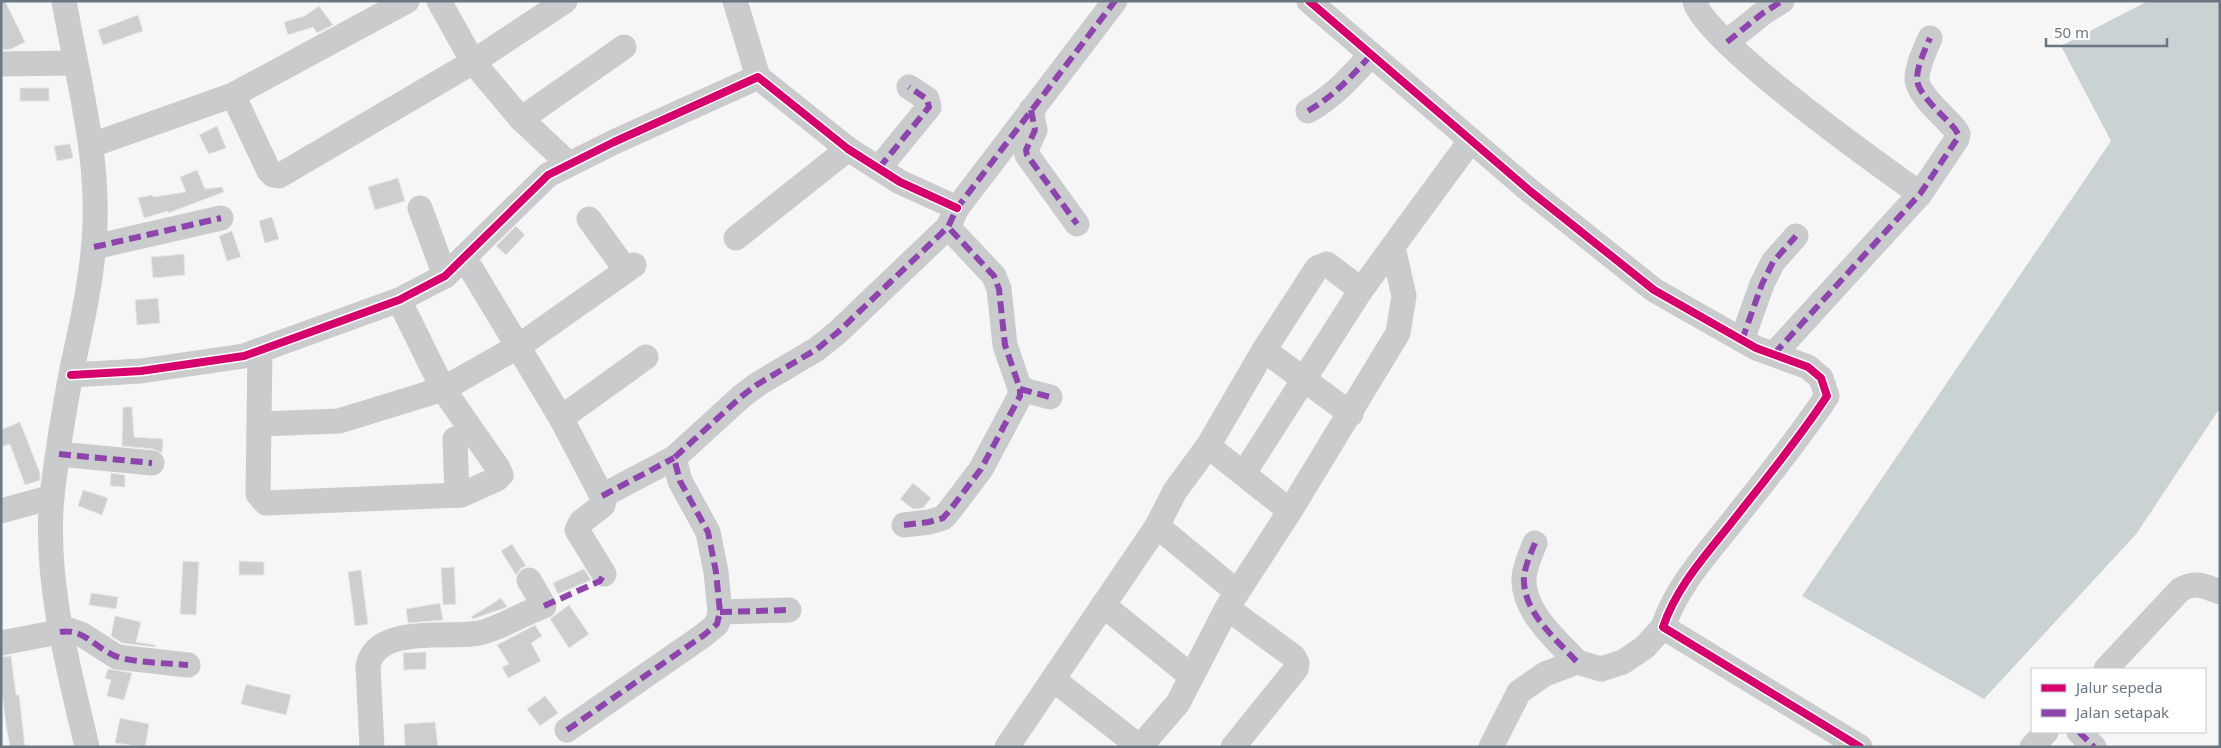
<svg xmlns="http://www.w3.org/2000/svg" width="2221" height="748" font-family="'Noto Sans',sans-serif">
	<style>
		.water { fill: #cbd2d4 }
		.building { fill: #cdcecf; stroke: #e6e6e6 }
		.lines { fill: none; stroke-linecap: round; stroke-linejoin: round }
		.minor { stroke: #c9cbcc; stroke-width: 25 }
		.quiet { stroke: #8e44ad; stroke-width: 6; stroke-dasharray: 12 6; stroke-linecap: butt }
		.cycleway-casing { stroke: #fff; stroke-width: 11 }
		.cycleway { stroke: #d6006c; stroke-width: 8 }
	</style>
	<rect width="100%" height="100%" fill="#f6f6f6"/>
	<path class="water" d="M2148 1H2220V408L2137 533 1984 699 1802 596 2111 141 2061 46Z"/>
	<g class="building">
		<path d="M1 1H5L25 42 11 49 1 50Z"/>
		<path d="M319 6 333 25 317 33 313 27 288 35 284 22 305 16Z"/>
		<path d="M138 15 143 31 103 45 98 30Z"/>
		<rect x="20" y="88" width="29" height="13"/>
		<path d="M217 126 226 148 209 154 199 135Z"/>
		<path d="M70 144 73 158 57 161 54 146Z"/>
		<path d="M197 170 205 189 222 187 224 192 168 213V211L144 218 138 198 152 195 153 197 186 192 180 177Z"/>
		<path d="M398 178 405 201 375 210 368 187Z"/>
		<path d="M272 217 279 239 265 243 259 221Z"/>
		<path d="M516 226 525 235 506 255 496 246Z"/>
		<path d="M232 231 241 257 227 261 219 236Z"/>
		<path d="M184 254 185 275 153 278 151 257Z"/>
		<path d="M158 298 160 323 137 325 135 300Z"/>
		<path d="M123 407H132L134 437 163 439 162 453 153 449 122 446Z"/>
		<path d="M20 422 40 473V480L25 485 10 444 1 447V430Z"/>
		<path d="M111 473 125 475V487L110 486Z"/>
		<path d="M913 483 931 498 923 508 913 509 900 499Z"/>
		<path d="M83 490 108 498 102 515 78 506Z"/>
		<path d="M512 544 526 566 521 568 516 575 501 551Z"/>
		<path d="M183 561 199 562 196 615 180 614Z"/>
		<path d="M239 561 264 562V575H239Z"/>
		<path d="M454 567 456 604 443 605 441 568Z"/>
		<path d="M584 569 591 580 558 594 553 583Z"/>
		<path d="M361 570 368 624 355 626 348 572Z"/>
		<path d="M91 593 118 597 116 609 89 605Z"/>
		<path d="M501 598 507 607 473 619 471 617Z"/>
		<path d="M440 603 443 620 408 623 406 609Z"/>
		<path d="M569 605 589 634 569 648 550 619Z"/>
		<path d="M115 616 141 622 136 642 155 645V647L122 643 111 636Z"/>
		<path d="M535 625 542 636 531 643 541 661 508 678 502 667 509 664 497 645Z"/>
		<path d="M426 652V669L404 670 403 653Z"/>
		<path d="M11 656 16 695H19L25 747H10L6 725 1 685V657Z"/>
		<path d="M108 669 132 673 124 700 107 696 111 680 105 678Z"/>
		<path d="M246 684 291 695 286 715 241 704Z"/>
		<path d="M545 696 558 713 540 726 527 709Z"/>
		<path d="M120 718 149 724 145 747 115 743Z"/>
		<path d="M435 722 438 747H405L404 724Z"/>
	</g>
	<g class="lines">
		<g class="minor">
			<path d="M64 1C78 81 101 160 94 241 91 284 81 327 72 369 64 410 57 454 52 496 44 581 68 665 87 747"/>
			<path d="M439 1 473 62 521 119 569 164"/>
			<path d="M735 1 758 77"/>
			<path d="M1309 1 1530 191 1654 290 1756 348 1808 367 1821 378 1827 396C1798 440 1765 480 1732 522 1706 555 1677 586 1663 627L1860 747"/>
			<path d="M1695 1C1700 38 1882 167 1920 194"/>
			<path d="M1727 42 1763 13 1782 1"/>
			<path d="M1 64 75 63"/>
			<path d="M233 95 269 171 273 175 279 176 473 62 565 1"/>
			<path d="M1031 110 1035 130 1026 150 1027 155 1077 224"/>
			<path d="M1308 111C1335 95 1350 78 1371 55"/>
			<path d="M521 119 624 47"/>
			<path d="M92 145 233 95 407 1"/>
			<path d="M879 168 929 107 927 99 909 87"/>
			<path d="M420 208 445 276"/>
			<path d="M589 219 626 270"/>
			<path d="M736 238 848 149"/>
			<path d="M94 247 221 218"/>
			<path d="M464 257 561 418 646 357"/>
			<path d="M1361 290 1327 264 1317 268 1264 350 1208 446 1290 511 1398 333 1404 296 1393 247"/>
			<path d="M1742 340 1762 284 1773 262 1796 236"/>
			<path d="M260 350 258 494 266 503 461 495 497 479 501 475 498 468 443 389 399 300"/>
			<path d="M1264 350 1351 414"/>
			<path d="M1774 354 1920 194 1957 139 1958 134 1955 129C1945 117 1917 94 1917 79 1917 66 1925 50 1930 38"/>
			<path d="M71 375 141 371 244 356 399 300 445 276 548 175 614 142 758 77 848 149 900 182 957 208"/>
			<path d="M1020 389 1050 397"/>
			<path d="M561 418 604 500 603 505 581 522 577 530 604 574"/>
			<path d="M260 424 339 421 443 389 519 346 634 265"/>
			<path d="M455 439 457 495"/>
			<path d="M59 454 152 463"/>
			<path d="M1244 473 1361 290 1471 140"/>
			<path d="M602 496 674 458"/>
			<path d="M1 511 52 497"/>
			<path d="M904 525 929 522 943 518 950 510 981 469 1020 396V389L1005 345 999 289 994 276 948 227"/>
			<path d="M1157 526 1175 491 1208 446"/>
			<path d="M1535 543C1531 553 1525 566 1524 577 1522 611 1555 638 1577 662"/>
			<path d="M1103 605 1191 676"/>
			<path d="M720 612 789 610"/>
			<path d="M1 643 69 630 81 634 117 657 188 665"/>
			<path d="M2106 669 2180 590C2195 581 2205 586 2220 592"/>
			<path d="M1054 680 1140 747"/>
			<path d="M567 730 704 635 717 624 720 612 716 572 708 532 680 481 674 458 742 396 758 384 817 349 838 332 948 227 957 208 1115 1"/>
			<path d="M2079 732 2094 747"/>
			<path d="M372 747 368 666C376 624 449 639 479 633 499 629 524 613 544 606L529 580"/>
			<path d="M1007 747 1157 526 1237 592"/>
			<path d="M1140 747 1178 703 1227 608"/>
			<path d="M1233 747 1296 669 1297 663 1293 656 1227 608 1290 511"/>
			<path d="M1491 747 1519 692 1545 674 1577 662 1601 669 1623 662 1645 647 1663 627"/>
			<path d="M2032 747 2046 732"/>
		</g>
		<g class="quiet">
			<path d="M1727 42 1763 13 1782 1"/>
			<path d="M1031 110 1035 130 1026 150 1027 155 1077 224"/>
			<path d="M1308 111C1335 95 1350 78 1371 55"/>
			<path d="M879 168 929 107 927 99 909 87"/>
			<path d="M94 247 221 218"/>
			<path d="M1742 340 1762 284 1773 262 1796 236"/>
			<path d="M1774 354 1920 194 1957 139 1958 134 1955 129C1945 117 1917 94 1917 79 1917 66 1925 50 1930 38"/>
			<path d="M1020 389 1050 397"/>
			<path d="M59 454 152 463"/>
			<path d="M602 496 674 458"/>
			<path d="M904 525 929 522 943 518 950 510 981 469 1020 396V389L1005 345 999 289 994 276 948 227"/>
			<path d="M1535 543C1531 553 1525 566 1524 577 1522 611 1555 638 1577 662"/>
			<path d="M544 606 600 581 604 574"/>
			<path d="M720 612 789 610"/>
			<path d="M60 632C82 628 93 645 111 654 126 663 169 663 188 665"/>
			<path d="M567 730 704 635 717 624 720 612 716 572 708 532 680 481 674 458 742 396 758 384 817 349 838 332 948 227 957 208 1115 1"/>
			<path d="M2079 732 2094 747"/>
		</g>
		<defs>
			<g id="cycleway">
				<path d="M1309 1 1530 191 1654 290 1756 348 1808 367 1821 378 1827 396C1798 440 1765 480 1732 522 1706 555 1677 586 1663 627L1860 747"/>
				<path d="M71 375 141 371 244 356 399 300 445 276 548 175 614 142 758 77 848 149 900 182 957 208"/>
			</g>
		</defs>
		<use href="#cycleway" class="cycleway-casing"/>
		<use href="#cycleway" class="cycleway"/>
	</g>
	<rect width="2221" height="748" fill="none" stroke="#6a7783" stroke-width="5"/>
	<rect x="2031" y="668" width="175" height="65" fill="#ffffff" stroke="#c3c9cd"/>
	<rect x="2041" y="684" width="25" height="8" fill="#d6006c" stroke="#c3c9cd"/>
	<text x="2076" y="693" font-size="15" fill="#6a7783">Jalur sepeda</text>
	<rect x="2041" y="709" width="25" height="8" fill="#8e44ad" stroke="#c3c9cd"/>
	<text x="2076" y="718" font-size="15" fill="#6a7783">Jalan setapak</text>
	<path d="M2046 38v8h121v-8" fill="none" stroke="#6a7783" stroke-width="2.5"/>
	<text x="2054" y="38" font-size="15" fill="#6a7783" stroke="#ffffff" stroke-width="4" paint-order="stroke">50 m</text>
</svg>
